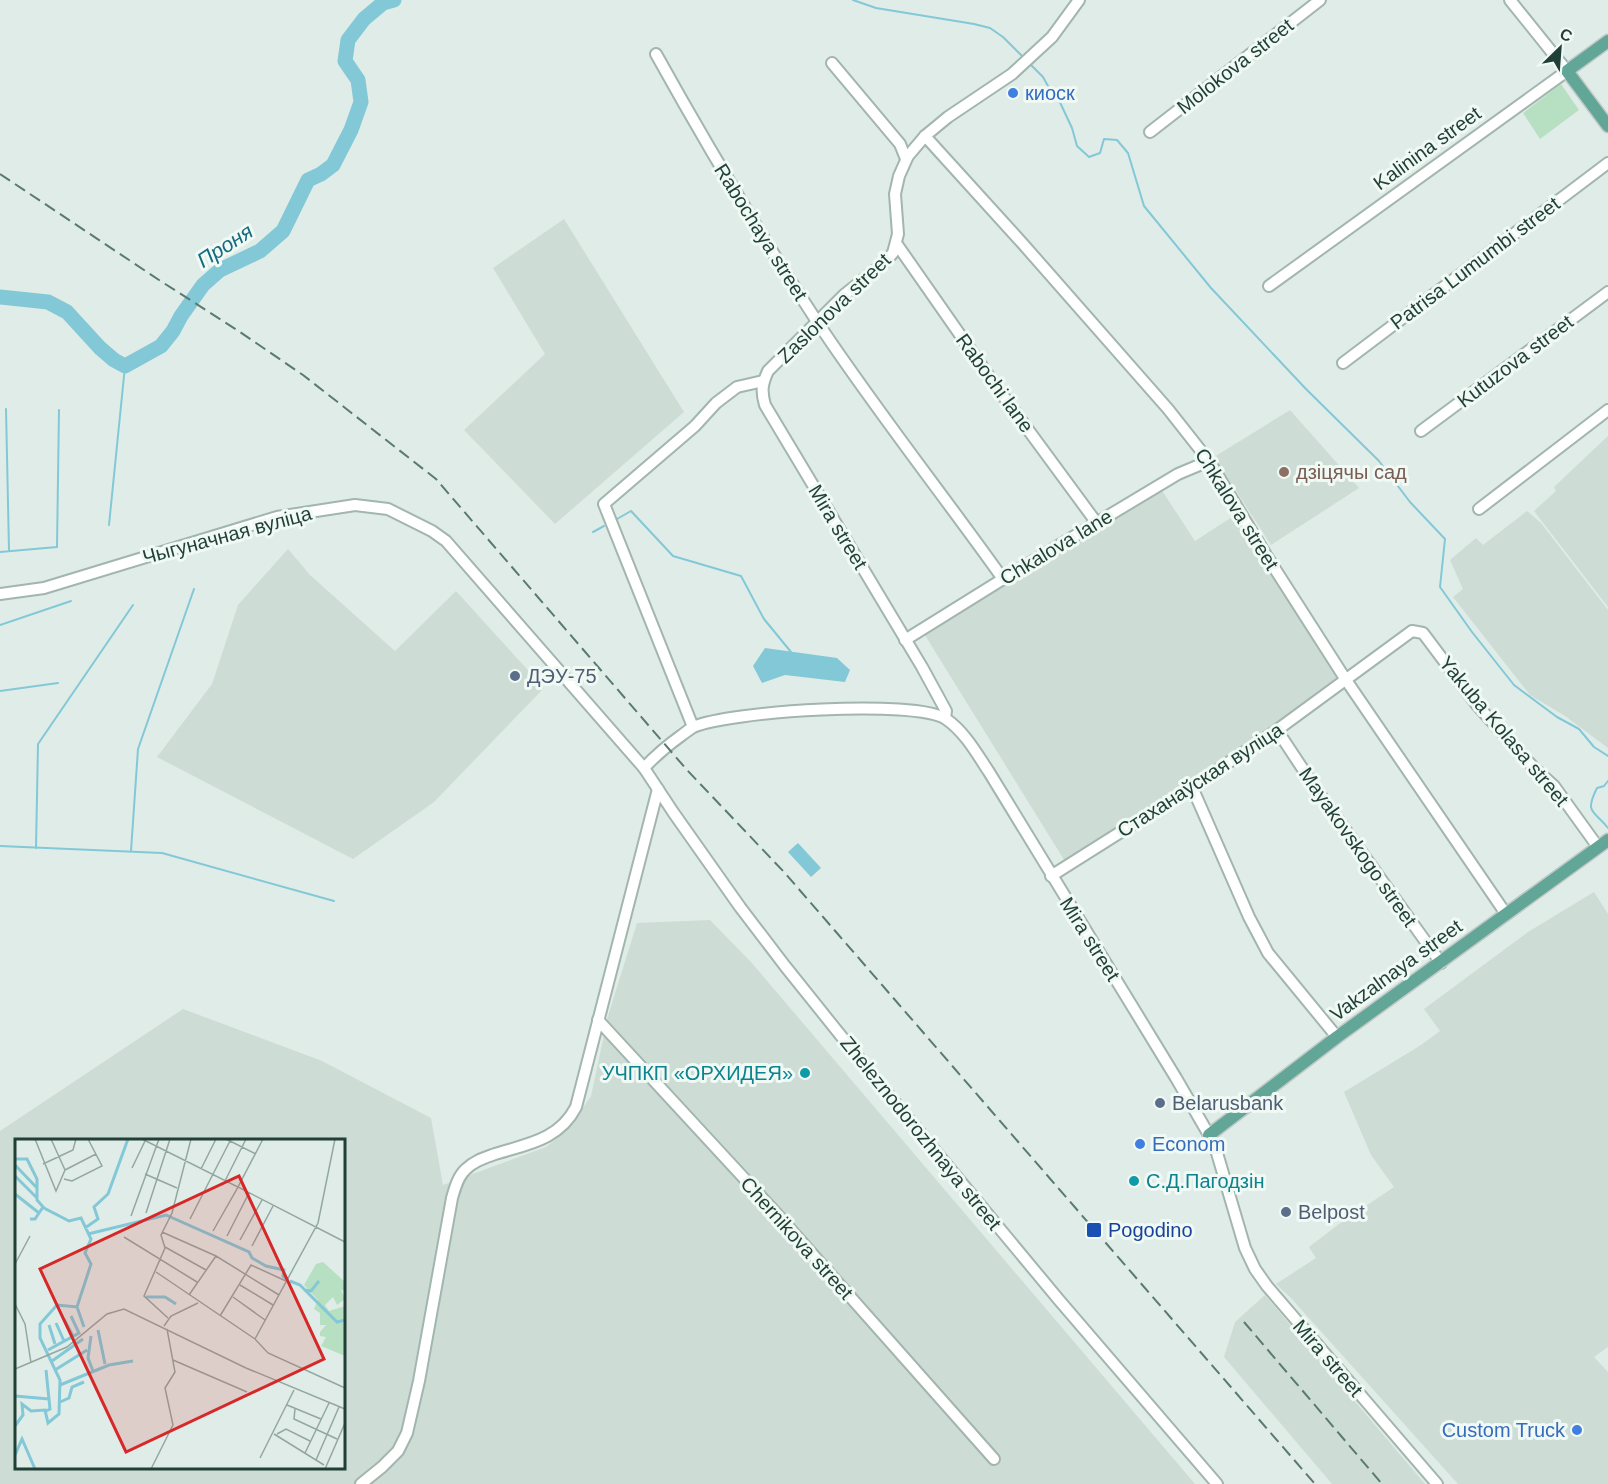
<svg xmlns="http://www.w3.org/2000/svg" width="1608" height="1484" font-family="Arial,sans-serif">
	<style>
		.built { fill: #cedcd6; fill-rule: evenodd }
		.green { fill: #b7e0c3 }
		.water { fill: #83c8d7 }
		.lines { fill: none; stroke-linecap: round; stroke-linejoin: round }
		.stream { stroke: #83c8d7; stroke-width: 2 }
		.river { stroke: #83c8d7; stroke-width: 15 }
		.minor-casing { stroke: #a2b5af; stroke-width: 14 }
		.major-casing { stroke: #c0c9c7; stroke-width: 15 }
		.minor { stroke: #fff; stroke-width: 10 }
		.major { stroke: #61a696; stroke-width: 12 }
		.rail { stroke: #597a72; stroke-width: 2; stroke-dasharray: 12 6; stroke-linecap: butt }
		.shop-dot { fill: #3f7fe0; stroke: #f1f9f5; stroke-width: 2 }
		.education-dot { fill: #8d6e63; stroke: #f1f9f5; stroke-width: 2 }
		.service-dot { fill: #5c6f8a; stroke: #f1f9f5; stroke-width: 2 }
		.culture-dot { fill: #0f9aa8; stroke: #f1f9f5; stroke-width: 2 }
		.transit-dot { fill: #1a4fb4; stroke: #f1f9f5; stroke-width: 2 }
		.labels { text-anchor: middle; stroke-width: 6; stroke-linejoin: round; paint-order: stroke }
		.street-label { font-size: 20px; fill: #1f3f37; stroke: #f1f9f5 }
		.shop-label { font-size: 20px; fill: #366cbe; stroke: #f1f9f5; text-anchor: start }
		.education-label { font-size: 20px; fill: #785e54; stroke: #f1f9f5; text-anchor: start }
		.service-label { font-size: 20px; fill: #4e5e75; stroke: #f1f9f5; text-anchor: start }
		.culture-label { font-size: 20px; fill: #0d838f; stroke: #f1f9f5; text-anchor: end }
		.transit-label { font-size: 20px; fill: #164399; stroke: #f1f9f5; text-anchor: start }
		.water-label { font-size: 21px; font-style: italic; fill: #146b80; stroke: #f1f9f5 }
		.inset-river { fill: none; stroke: #83c8d7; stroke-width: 3 }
		.inset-road { fill: none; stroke: #93a7a1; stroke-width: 1.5 }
		.view { fill: #d62828; fill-opacity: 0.15; stroke: #d62828; stroke-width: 3 }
		.inset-edge { fill: none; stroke: #1f3f37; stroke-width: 3 }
	</style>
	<rect width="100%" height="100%" fill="#e0ece7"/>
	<g class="built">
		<path d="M564 219 684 412 555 524 464 430 545 354 493 268Z"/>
		<path d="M1290 410 1359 488 1271 545 1214 457Z"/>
		<path d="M1608 436V607L1534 511 1556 491 1554 487Z"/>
		<path d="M1159 486 1195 541 1232 517 1342 679 1066 863 923 632Z"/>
		<path d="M1527 511 1541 523 1608 610V748L1565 716 1530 695 1453 597 1463 589 1450 560 1476 538 1483 545Z"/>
		<path d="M288 549 310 575 395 651 456 591 544 688 434 802 353 859 157 757 212 684 238 605Z"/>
		<path d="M1594 892 1608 914V1347L1594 1357 1608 1372V1484H1458L1290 1297 1276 1284 1316 1258 1309 1247 1339 1224 1394 1187 1371 1155 1344 1092 1421 1045 1440 1031 1424 1009 1528 932Z"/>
		<path d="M710 920 751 962 1195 1484H0V1131L183 1009 322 1061 431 1118 443 1185 546 1147 569 1128 591 1096 608 1016 637 923ZM16 1140H344V1468H16Z"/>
		<path d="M1265 1295 1425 1484H1332L1224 1357 1235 1322Z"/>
	</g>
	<path class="green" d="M1561 84 1579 110 1540 139 1523 113Z"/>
	<g class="water">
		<path d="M765 648 837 658 850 670 845 682 785 675 762 683 753 666Z"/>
		<path d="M798 843 821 868 811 877 788 852Z"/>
	</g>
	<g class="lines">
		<g class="stream">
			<path d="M853 0 876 8 974 24 990 28 1003 37 1024 58"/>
			<path d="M1028 62 1043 77 1048 86 1057 96 1072 128 1077 146 1089 157 1100 153 1104 139 1117 140 1128 153 1144 206 1211 288 1306 389 1379 461 1410 502 1445 539 1440 587 1472 632 1514 685 1557 717 1579 729 1594 747 1608 756"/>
			<path d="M6 409 9 550"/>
			<path d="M617 519 631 511 673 556 741 576 764 619 791 652"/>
			<path d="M109 525 125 366"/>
			<path d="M593 532 604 526"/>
			<path d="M0 552 57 547 59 410"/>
			<path d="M0 625 71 601"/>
			<path d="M0 691 58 683"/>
			<path d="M1608 781 1604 786 1597 788C1584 814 1594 810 1608 828"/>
			<path d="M0 846 162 853 334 901"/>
			<path d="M36 848 38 744 133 605"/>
			<path d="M131 851 138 749 194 589"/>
		</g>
		<path class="river" d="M0 297 48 302 67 312 100 348 114 360 125 366 161 346 173 331 181 316 203 285 220 270 260 251 283 231 308 180 321 174 333 165 351 130 361 102 358 80 345 61 348 40 364 19 383 3 394 0"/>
		<defs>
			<g id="minor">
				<path d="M656 54C706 144 759 233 816 320 875 409 941 492 1003 579"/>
				<path d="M832 63 900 144 906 159"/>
				<path d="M1150 132 1320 0"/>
				<path d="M925 136 1023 244 1168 409 1209 461 1266 555 1346 680 1506 914"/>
				<path d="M896 243 993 382 1096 522"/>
				<path d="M1269 286 1567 71 1510 0"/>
				<path d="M1343 363 1608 163"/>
				<path d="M1421 431 1608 292"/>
				<path d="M1479 509 1608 410"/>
				<path d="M0 594 44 588 277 517 355 505 388 509 432 531 446 541 644 768 673 812 740 907 785 966 882 1087 1059 1300 1217 1484"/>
				<path d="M905 640 1003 579 1178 474 1209 461"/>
				<path d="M945 718 946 711 922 667 765 405C761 391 762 384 768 371L844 295 884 263 893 253 898 234 895 194 899 176 908 156 925 136 948 117 1012 74 1052 37 1079 0"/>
				<path d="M693 727 604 504 695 426 716 403 737 387 763 381"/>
				<path d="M1277 730 1314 786 1441 963"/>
				<path d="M644 768C656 755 668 745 682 735 686 732 690 729 693 727 729 711 916 699 946 719 965 732 977 754 989 772L1176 1078 1209 1135 1217 1153 1245 1248 1255 1269 1267 1286 1437 1484"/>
				<path d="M1192 787 1249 917 1268 953 1337 1037"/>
				<path d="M1051 876 1192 787 1277 730 1412 631 1423 633 1477 705 1534 768 1554 786 1598 847"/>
				<path d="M598 1020 776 1213 994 1459"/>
				<path d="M361 1484 382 1467 398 1451 407 1433 419 1381 452 1198C455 1188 458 1176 466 1169 474 1161 484 1158 495 1154 527 1144 559 1140 576 1107L658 789"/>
			</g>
			<g id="major">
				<path d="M1608 41 1567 71 1608 126"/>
				<path d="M1209 1135 1337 1037 1608 840"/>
			</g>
		</defs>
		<use href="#minor" class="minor-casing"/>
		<use href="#major" class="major-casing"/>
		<use href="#minor" class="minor"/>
		<use href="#major" class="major"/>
		<g class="rail">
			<path d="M0 174 159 280 237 330 303 375 436 479 687 770 784 872 1315 1484"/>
			<path d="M1244 1322 1382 1484"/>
		</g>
	</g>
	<g class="shop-dot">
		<circle cx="1013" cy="93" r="6"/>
		<circle cx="1140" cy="1144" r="6"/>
		<circle cx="1577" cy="1430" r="6"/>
	</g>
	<circle class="education-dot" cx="1284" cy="472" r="6"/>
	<g class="service-dot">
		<circle cx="515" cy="676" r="6"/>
		<circle cx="1160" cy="1103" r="6"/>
		<circle cx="1286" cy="1212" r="6"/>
	</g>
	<g class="culture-dot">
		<circle cx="805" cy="1073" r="6"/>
		<circle cx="1134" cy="1181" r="6"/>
	</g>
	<rect class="transit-dot" x="1086" y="1222" width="16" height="16" rx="3"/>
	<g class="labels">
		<g class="street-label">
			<text transform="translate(1235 66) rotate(-38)" y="7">Molokova street</text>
			<text transform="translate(1427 148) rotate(-36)" y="7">Kalinina street</text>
			<text transform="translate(761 232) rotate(58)" y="7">Rabochaya street</text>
			<text transform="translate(1475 263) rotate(-37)" y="7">Patrisa Lumumbi street</text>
			<text transform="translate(834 308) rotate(-44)" y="7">Zaslonova street</text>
			<text transform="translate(1515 361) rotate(-37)" y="7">Kutuzova street</text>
			<text transform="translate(995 383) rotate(54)" y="7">Rabochi lane</text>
			<text transform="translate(1237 509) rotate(58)" y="7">Chkalova street</text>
			<text transform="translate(838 527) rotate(59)" y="7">Mira street</text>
			<text transform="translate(227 535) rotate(-15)" y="7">Чыгуначная вуліца</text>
			<text transform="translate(1056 547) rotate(-31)" y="7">Chkalova lane</text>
			<text transform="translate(1504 731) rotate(50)" y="7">Yakuba Kolasa street</text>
			<text transform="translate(1200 780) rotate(-33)" y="7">Стаханаўская вуліца</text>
			<text transform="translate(1358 847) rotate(55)" y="7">Mayakovskogo street</text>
			<text transform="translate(1090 939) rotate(58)" y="7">Mira street</text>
			<text transform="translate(1396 970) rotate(-36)" y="7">Vakzalnaya street</text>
			<text transform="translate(921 1133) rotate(51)" y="7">Zheleznodorozhnaya street</text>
			<text transform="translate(797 1238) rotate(48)" y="7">Chernikova street</text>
			<text transform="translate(1328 1358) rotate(49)" y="7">Mira street</text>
		</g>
		<g class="shop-label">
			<text x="1025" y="100">киоск</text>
			<text x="1152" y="1151">Econom</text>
			<text x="1565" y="1437" text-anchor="end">Custom Truck</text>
		</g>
		<g class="education-label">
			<text x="1296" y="479">дзіцячы сад</text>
		</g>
		<g class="service-label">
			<text x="527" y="683">ДЭУ-75</text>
			<text x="1172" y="1110">Belarusbank</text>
			<text x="1298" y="1219">Belpost</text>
		</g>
		<g class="culture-label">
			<text x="793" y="1080">УЧПКП «ОРХИДЕЯ»</text>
			<text x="1146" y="1188" text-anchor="start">С.Д.Пагодзін</text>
		</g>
		<g class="transit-label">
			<text x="1108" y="1237">Pogodino</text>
		</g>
		<g class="water-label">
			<text transform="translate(225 246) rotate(-33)" y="7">Проня</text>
		</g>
	</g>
	<g transform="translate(15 1139)">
		<rect width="330" height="330" fill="#e0ece7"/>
		<path d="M308 123 330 143V152L326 151 330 160 322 166 318 158 310 166 314 172 330 167V217L306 207 311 198 305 197V193L311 186H305V174L299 170 303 161 289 146 301 125Z" fill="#b7e0c3"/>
		<path class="inset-river" d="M0 20H12L22 40V61L29 69 54 82 66 79 76 100 70 114 76 125 62 168 42 166 25 185V199L45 241 44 275 33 284 30 271 16 272 7 265 8 276 0 287M0 26 23 50M0 37 22 59M0 55 24 74M15 80H20L28 68M70 89 83 80 79 68 93 55 113 0M73 95 151 76 234 113 237 119 251 127 269 131 268 137 272 140M275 142 285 146 322 183 330 181M289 151 296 152 304 142M131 158H150L161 165M62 168 69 188M49 180 58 197M41 184 49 202M34 186 40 205M83 191 90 225M76 197 73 219 78 232M33 211 64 194 56 177M37 222 68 200M40 231 72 211M45 246 94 226 118 222M0 257 34 260M45 263 54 259 57 248 69 243M31 272 35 270 31 231M0 316 7 300 20 330"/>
		<path class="inset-road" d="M20 0 41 52 50 31 36 0M127 0 223 48 198 92M211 0 241 15M248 0 223 48 330 103M28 25 58 11 61 0M117 29 130 2M186 30 201 0M50 31 81 15M130 35 162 49M49 40 57 42 87 27 73 0M210 42 231 0M131 74 155 0M116 77 144 0M175 80 216 0M147 93 201 117 264 156M212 97 234 54M109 98 182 143M225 101 247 61M237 107 258 67M150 108 191 131M0 125 15 97M141 133 240 200 253 214 330 249M225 146 258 166M174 156 201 117M218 158 250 181M0 165 10 185 16 224M205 177 236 126 271 142M153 179 129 157 150 109 146 96 157 74 176 0M149 187 156 177 183 164M240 200 303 84 320 0M158 221 232 253M0 230 52 208 92 175 109 170 231 229 330 270M272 266 306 280M280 270 279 280 322 300M259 295 309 326M262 295 271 290 295 302M290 314 314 264M245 319 279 251M301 321 324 268M136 330 158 286 150 249 160 233 152 190M310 330 330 284"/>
		<path class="view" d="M224 37 309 220 111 313 25 130Z"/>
		<rect width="330" height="330" class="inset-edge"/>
	</g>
	<g transform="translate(1560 48) rotate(25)" stroke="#f1f9f5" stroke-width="4.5" paint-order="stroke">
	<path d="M0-4.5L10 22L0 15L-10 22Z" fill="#1f3f37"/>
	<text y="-9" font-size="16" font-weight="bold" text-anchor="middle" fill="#1f3f37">С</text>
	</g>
</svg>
